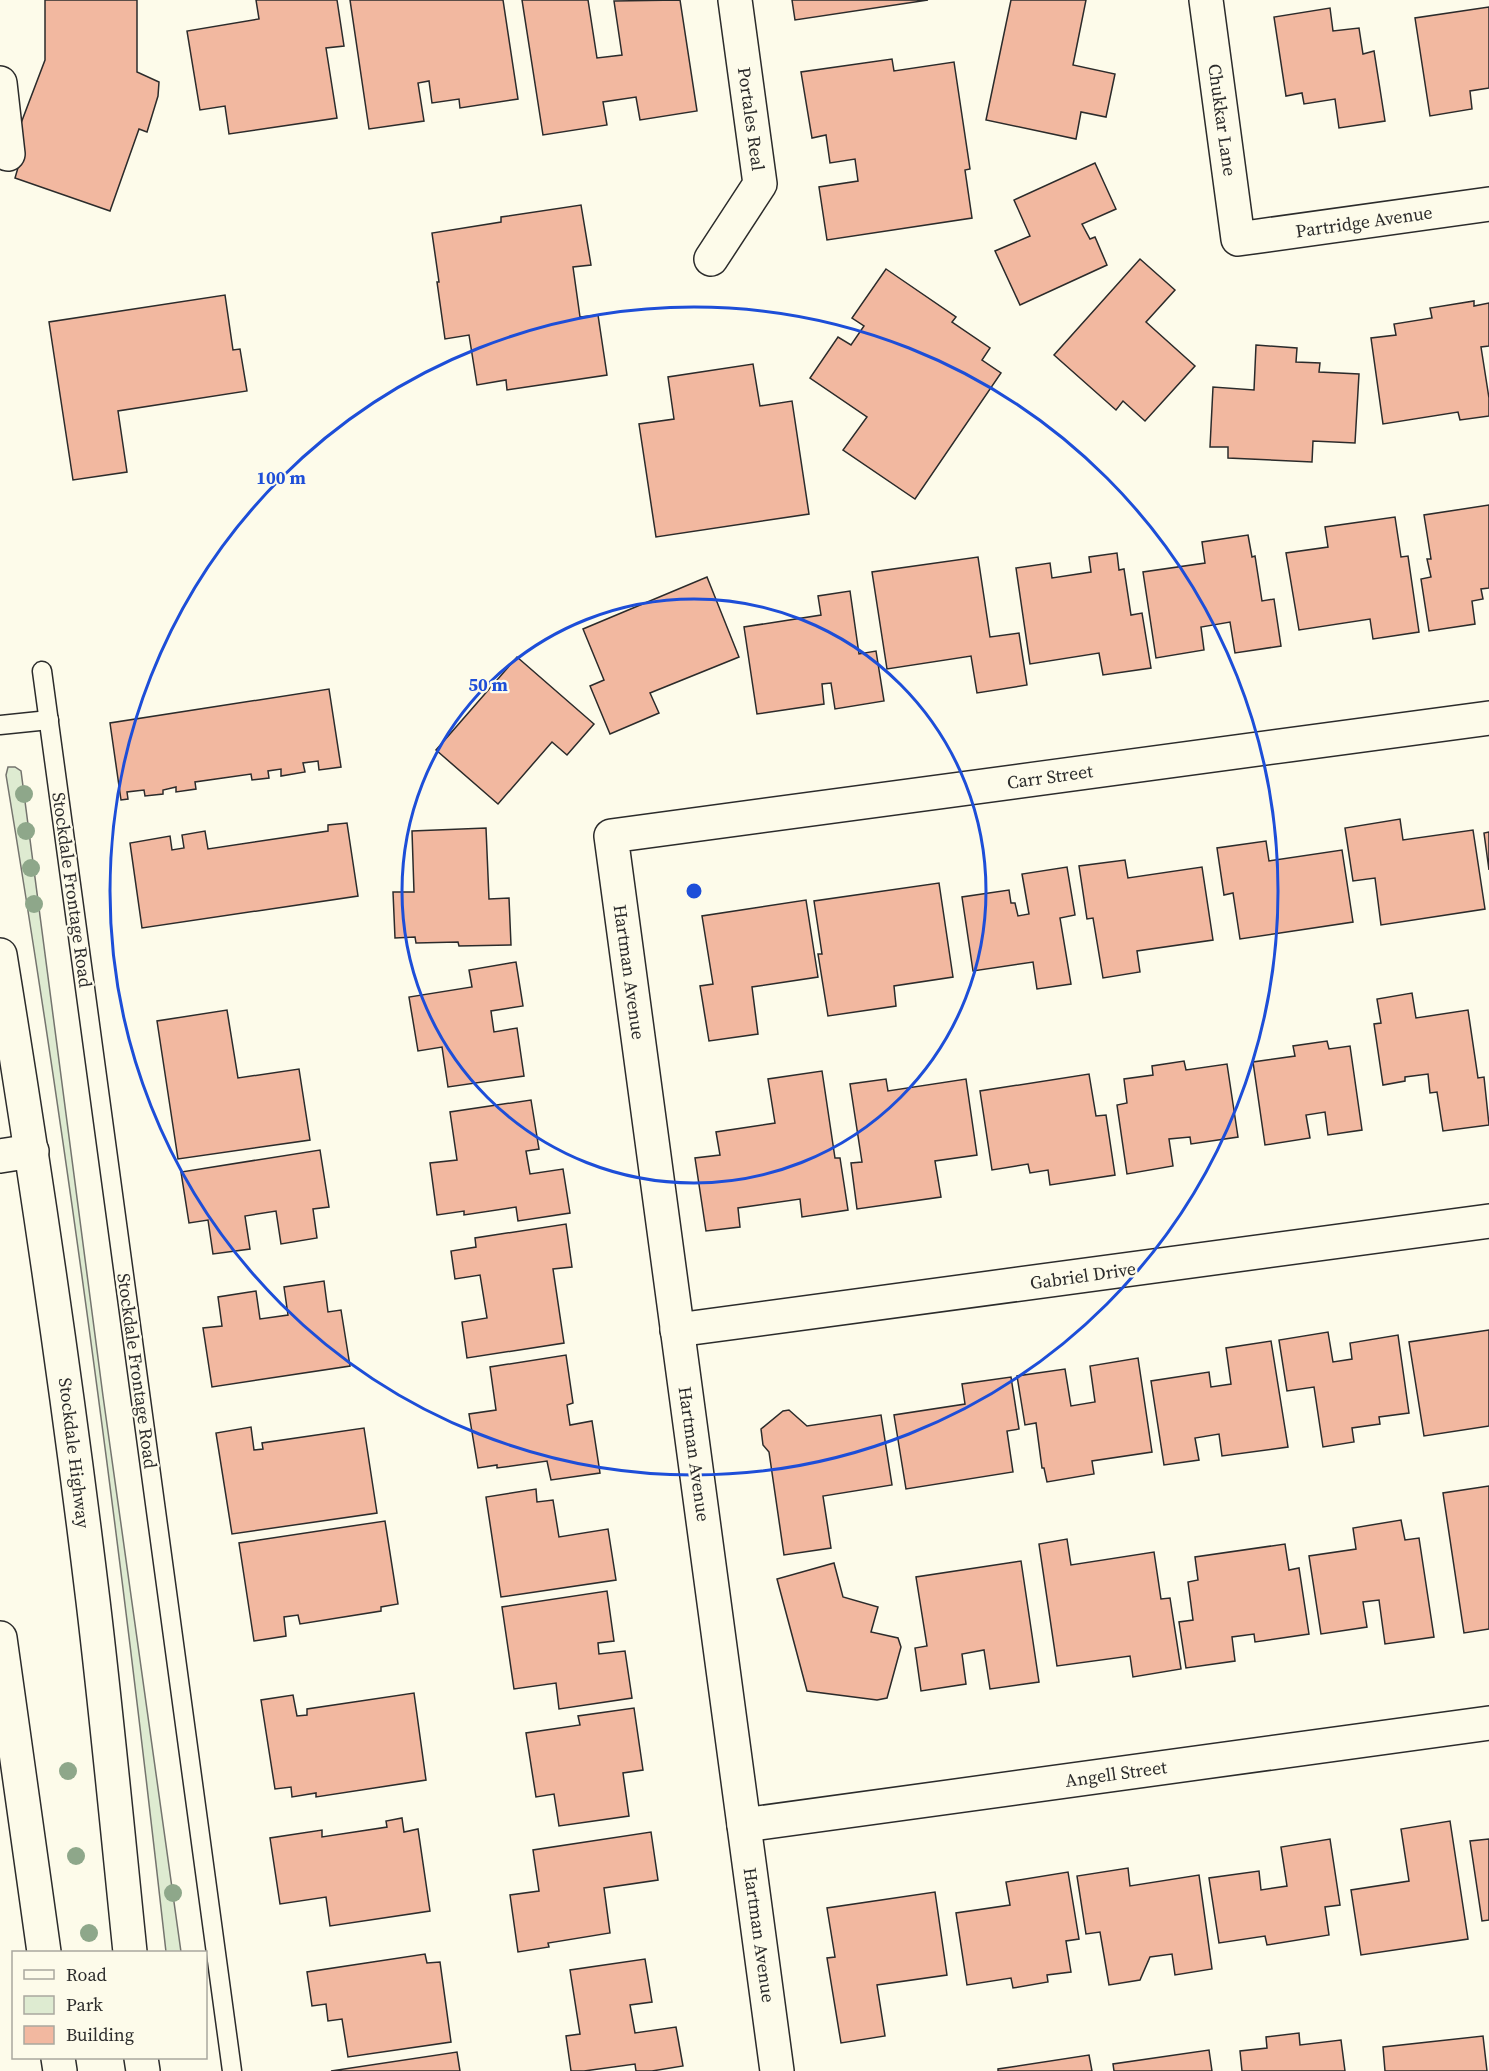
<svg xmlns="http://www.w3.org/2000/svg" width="1489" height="2071" font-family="'Source Serif 4',serif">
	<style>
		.green { fill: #deebd1; stroke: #74746e; stroke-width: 1.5 }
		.building { fill: #f2b8a0; stroke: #2b2b2b; stroke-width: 1.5 }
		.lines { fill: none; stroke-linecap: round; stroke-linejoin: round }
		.lane-casing { stroke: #2b2b2b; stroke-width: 21 }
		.street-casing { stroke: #2b2b2b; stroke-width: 36 }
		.secondary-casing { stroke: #2b2b2b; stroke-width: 36 }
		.primary-casing { stroke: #2b2b2b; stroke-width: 36 }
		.lane { stroke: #fdfbea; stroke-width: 18 }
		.street { stroke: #fdfbea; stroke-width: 33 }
		.secondary { stroke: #fdfbea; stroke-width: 33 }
		.primary { stroke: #fdfbea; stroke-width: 33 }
		.tree { fill: #8ea78a }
		.ring { fill: none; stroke: #1d4ed8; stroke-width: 3 }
		.labels { text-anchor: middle; stroke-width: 4.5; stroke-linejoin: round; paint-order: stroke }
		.street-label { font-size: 18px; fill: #2b2b2b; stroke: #fdfbea }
		.centre { fill: #1d4ed8; stroke: #fdfbea; stroke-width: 3 }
		.ring-label { font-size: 18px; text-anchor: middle; font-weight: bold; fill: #1d4ed8; stroke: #fdfbea; stroke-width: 4.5; stroke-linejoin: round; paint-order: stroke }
	</style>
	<rect width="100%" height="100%" fill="#fdfbea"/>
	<path class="green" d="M8 767H15L21 771 103 1396 181 1952H166C122 1559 71 1166 6 775Z"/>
	<g class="building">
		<path d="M45 0H137V72L159 82 158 96 147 132 139 129 110 211 15 178 24 147 15 143V139L45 60Z"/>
		<path d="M256 0H337L344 46 326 48 337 118 229 134 225 106 200 110 187 31 259 19Z"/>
		<path d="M350 0H503L518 99 460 108 459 99 432 103 429 81 418 83 424 121 369 129Z"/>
		<path d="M522 0H588L597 58 622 55 614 1 680 0 697 111 640 120 636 97 603 102 607 125 543 135Z"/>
		<path d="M792 0H928L795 20Z"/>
		<path d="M1011 0H1086L1073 65 1115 74 1106 117 1081 112 1076 139 986 120Z"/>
		<path d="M1489 7V88L1470 91 1472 109 1430 116 1415 18Z"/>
		<path d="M1330 8 1333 31 1359 28 1363 54 1374 51 1385 121 1339 128 1335 99 1304 104 1302 93 1286 96 1274 17Z"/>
		<path d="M892 59 894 71 954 62 970 169 965 170 972 218 827 240 819 187 858 181 855 159 830 163 826 135 812 138 801 72Z"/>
		<path d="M1095 163 1116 209 1082 224 1090 239 1095 237 1107 265 1020 305 995 251 1030 236 1014 200Z"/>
		<path d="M581 205 591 265 573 267 580 317 598 315 607 375 507 390 506 380 477 385 469 335 445 339 437 282H439L432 233 501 222V217Z"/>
		<path d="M1140 259 1175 290 1146 322 1195 366 1145 421 1123 401 1116 410 1054 355Z"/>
		<path d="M886 269 956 317 952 322 990 348 982 360 1001 373 915 499 843 450 867 417 810 378 838 337 851 345 864 326 852 318Z"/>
		<path d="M225 295 233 350 240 349 247 391 118 411 127 472 73 480 49 322Z"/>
		<path d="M1474 301V306L1489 303V346L1481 347 1489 398V416L1460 420 1458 412 1383 424 1371 338 1396 335 1394 324 1432 318 1430 308Z"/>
		<path d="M1256 345 1297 348 1296 362 1320 363 1319 372 1359 374 1355 443 1313 441 1312 462 1228 458V447H1210L1213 387 1254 390Z"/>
		<path d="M753 364 760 406 792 401 809 514 656 537 639 424 674 419 668 377Z"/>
		<path d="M1489 505V588L1481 589 1483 599 1472 601 1475 624 1429 631 1421 579 1431 577 1427 559H1431L1424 515Z"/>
		<path d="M1395 517 1401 557 1408 556 1419 632 1373 639 1370 619 1299 630 1286 553 1328 547 1325 527Z"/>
		<path d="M1248 535 1252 557 1255 556 1262 601 1274 599 1281 646 1235 653 1230 622 1201 627 1204 650 1156 658 1143 572 1205 563 1202 542Z"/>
		<path d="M1117 553 1119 570 1124 569 1131 615 1142 613 1151 668 1103 675 1099 653 1030 664 1016 568 1050 563 1052 578 1091 572 1089 557Z"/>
		<path d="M978 557 990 637 1019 633 1027 685 977 693 971 656 887 669 872 572Z"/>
		<path d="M707 577 739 657 650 693 659 713 610 734 590 686 604 680 583 629Z"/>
		<path d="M850 591 859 654 876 651 884 701 835 709 831 683 822 684 824 704 757 714 744 627 821 615 818 596Z"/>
		<path d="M517 657 594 724 567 755 552 742 498 804 436 750Z"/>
		<path d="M329 689 341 767 319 770 318 761 303 763 305 772 281 776V769L268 771 269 778 252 780 251 774 195 782 196 789 176 792V787L163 790V794L145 796 144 790 127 792 128 799 121 800 110 723Z"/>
		<path d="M1400 819 1403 840 1473 830 1485 909 1381 925 1375 878 1353 881 1345 828Z"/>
		<path d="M347 823 358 896 142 928 130 843 170 836 172 850 184 848 182 835 205 831 208 849 328 831V825Z"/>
		<path d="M486 828 489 899 509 898 511 945 459 946 458 942 416 943 415 937 395 938 393 892H414L412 831Z"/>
		<path d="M1489 832V870L1484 833Z"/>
		<path d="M1266 841 1269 861 1342 850 1353 922 1240 939 1233 893 1224 895 1217 848Z"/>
		<path d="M1125 860 1128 878 1202 867 1213 940 1137 951 1140 972 1103 978 1093 918 1087 919 1079 866Z"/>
		<path d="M1067 867 1075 915 1060 918 1071 984 1037 989 1033 962 973 971 962 897 1009 890 1011 903H1015L1018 916 1029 914 1022 874Z"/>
		<path d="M939 883 953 977 894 986 896 1006 828 1016 818 954H822L814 901Z"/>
		<path d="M806 900 818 977 752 987 758 1034 709 1041 700 986 713 984 702 916Z"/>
		<path d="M516 962 523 1006 491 1011 494 1032 517 1028 524 1076 448 1087 442 1047 418 1051 409 997 472 987 469 970Z"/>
		<path d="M1412 993 1416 1018 1468 1010 1478 1078 1484 1077 1489 1125 1443 1131 1437 1092 1430 1093 1428 1074 1405 1077V1081L1383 1085 1374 1024 1381 1023 1377 999Z"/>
		<path d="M227 1010 238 1078 299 1069 310 1140 178 1159 157 1021Z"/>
		<path d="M1327 1041 1329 1049 1350 1046 1362 1130 1328 1135 1325 1112 1306 1115 1310 1138 1265 1145 1253 1062 1295 1056 1293 1046Z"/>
		<path d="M1184 1061 1186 1070 1227 1064 1238 1137 1191 1144 1190 1137 1169 1139 1173 1166 1127 1174 1117 1105 1127 1103 1124 1079 1153 1075 1152 1066Z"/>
		<path d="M822 1071 835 1158H840L848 1210 802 1217 800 1199 738 1208 740 1227 706 1231 695 1158 720 1155 716 1132 775 1123 768 1079Z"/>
		<path d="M1089 1074 1096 1116 1106 1115 1115 1175 1050 1185 1048 1170 1030 1173 1028 1164 992 1170 980 1091Z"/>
		<path d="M886 1079 888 1091 966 1079 977 1155 935 1161 941 1197 857 1209 851 1163 862 1162 850 1084Z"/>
		<path d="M531 1100 539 1149 526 1151 530 1174 563 1169 570 1213 518 1221 516 1207 464 1215V1211L437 1215 430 1163 457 1160 450 1112Z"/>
		<path d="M320 1150 329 1207 313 1209 317 1238 281 1244 276 1211 245 1216 250 1249 213 1254 208 1220 189 1223 181 1172Z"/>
		<path d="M566 1224 572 1267 553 1269 564 1343 467 1358 462 1322 487 1318 480 1275 455 1279 451 1251 476 1247 475 1238Z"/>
		<path d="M324 1281 328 1312 341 1310 350 1366 212 1387 203 1328 222 1326 218 1297 256 1291 260 1319 288 1315 284 1287Z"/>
		<path d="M1489 1330V1426L1424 1436 1409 1342Z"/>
		<path d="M1328 1332 1333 1362 1352 1359 1350 1343 1398 1335 1409 1413 1379 1417 1380 1424 1352 1428 1354 1442 1323 1447 1314 1387 1287 1391 1279 1340Z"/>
		<path d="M1271 1341 1288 1447 1222 1456 1219 1434 1195 1438 1199 1460 1164 1465 1151 1381 1209 1372 1211 1387 1231 1384 1226 1348Z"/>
		<path d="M566 1355 573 1403 567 1405 570 1425 592 1421 600 1473 551 1480 547 1461 497 1468V1465L478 1468 469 1414 496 1410 490 1367Z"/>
		<path d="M1138 1358 1152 1452 1092 1461 1094 1474 1047 1482 1044 1468H1042L1036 1423 1025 1425 1017 1376 1065 1369 1071 1406 1095 1402 1090 1366Z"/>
		<path d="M1011 1377 1019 1429 1007 1431 1013 1472 906 1489 894 1415 965 1404 962 1384Z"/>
		<path d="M789 1410 807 1426 881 1415 892 1485 823 1496 831 1548 784 1555 769 1452 763 1445 761 1429 783 1411Z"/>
		<path d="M251 1427 254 1450 263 1449 262 1443 364 1428 377 1513 232 1534 216 1433Z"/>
		<path d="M1489 1486V1629L1464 1633 1443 1493Z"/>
		<path d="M536 1489 537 1502 553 1500 559 1537 608 1529 616 1580 501 1597 486 1497Z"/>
		<path d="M1401 1520 1405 1540 1419 1538 1434 1637 1385 1644 1379 1600 1363 1602 1367 1627 1321 1634 1309 1556 1356 1549 1353 1528Z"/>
		<path d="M385 1521 398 1604 381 1607V1611L300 1624 298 1615 284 1617 286 1636 254 1641 239 1543Z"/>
		<path d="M1067 1539 1071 1565 1154 1552 1161 1599 1170 1598 1181 1669 1133 1677 1130 1656 1057 1666 1039 1544Z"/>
		<path d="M1285 1544 1289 1570 1299 1568 1309 1634 1255 1642 1254 1634 1232 1637 1235 1661 1186 1668 1179 1622 1193 1620 1188 1582 1198 1580 1195 1557Z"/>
		<path d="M1021 1561 1039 1682 990 1689 984 1650 962 1654 966 1684 921 1691 915 1648 927 1646 916 1577Z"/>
		<path d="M834 1563 843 1597 878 1607 871 1632 898 1638 901 1647 887 1698 877 1700 807 1691 777 1579Z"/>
		<path d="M607 1591 614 1641 598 1643 599 1654 625 1651 632 1698 559 1709 556 1683 514 1689 502 1607Z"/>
		<path d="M414 1693 426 1780 316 1797V1793L292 1797 291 1787 275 1789 261 1700 293 1695 297 1716 307 1715V1709Z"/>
		<path d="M634 1708 643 1770 623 1773 629 1816 559 1826 554 1794 536 1797 526 1733 580 1725 578 1716Z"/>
		<path d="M402 1818 404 1832 418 1829 430 1911 330 1926 326 1897 280 1904 270 1838 322 1830V1837L387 1827 386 1821Z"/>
		<path d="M1450 1821 1468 1939 1361 1955 1351 1890 1409 1881 1401 1829Z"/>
		<path d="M651 1832 658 1880 604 1888 610 1933 548 1943 549 1947 518 1952 510 1895 539 1891 533 1850Z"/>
		<path d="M1330 1839 1340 1905 1325 1907 1329 1935 1267 1945 1265 1936 1219 1943 1209 1878 1259 1871 1261 1890 1287 1886 1281 1847Z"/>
		<path d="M1489 1839V1920L1482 1921 1470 1841Z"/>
		<path d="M1128 1868 1130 1886 1199 1875 1212 1969 1175 1975 1172 1954 1150 1957 1140 1980 1109 1985 1100 1932 1086 1934 1077 1876Z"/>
		<path d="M1068 1872 1079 1939 1066 1941 1071 1972 1047 1975 1048 1982 1013 1988 1011 1978 967 1985 956 1913 1010 1905 1006 1882Z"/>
		<path d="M935 1892 947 1975 877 1985 885 2036 841 2043 827 1958 835 1957 827 1908Z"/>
		<path d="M425 1954 427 1963 440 1962 451 2042 348 2057 342 2019 328 2021 326 2004 312 2006 307 1972Z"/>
		<path d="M645 1959 652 2002 630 2005 635 2033 676 2027 683 2066 652 2071H636L635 2064 584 2071H571L566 2036 580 2034 570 1970Z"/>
		<path d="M1299 2033 1300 2045 1341 2040 1345 2071H1242L1240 2051 1267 2048 1266 2037Z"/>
		<path d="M1483 2036 1487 2071H1385L1383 2047Z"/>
		<path d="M1209 2050 1212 2071H1114L1113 2064Z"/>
		<path d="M457 2052 460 2071H331Z"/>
		<path d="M1089 2055 1092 2071H998V2069Z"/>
	</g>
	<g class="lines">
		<defs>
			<g id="lane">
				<path d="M42 671 232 2071"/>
				<path d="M0 725 49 720"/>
			</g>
			<g id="street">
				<path d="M1206 0 1238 239 1489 204"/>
				<path d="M0 83 8 154"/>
				<path d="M711 259 760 184 735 0"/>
				<path d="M677 1330 1489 1221"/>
				<path d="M744 1825 1489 1723"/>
				<path d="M777 2071 611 836 1489 718"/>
			</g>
			<path id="secondary" d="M0 1156 32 1151"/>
			<g id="primary">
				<path d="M0 955C35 1170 67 1385 93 1601 107 1718 118 1835 130 1952"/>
				<path d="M0 1638 44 1952"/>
				<path d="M58 2058 60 2071"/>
				<path d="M141 2058 143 2071"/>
			</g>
		</defs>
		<use href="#lane" class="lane-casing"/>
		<use href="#street" class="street-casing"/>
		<use href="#secondary" class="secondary-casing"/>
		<use href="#primary" class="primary-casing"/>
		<use href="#lane" class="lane"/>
		<use href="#street" class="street"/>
		<use href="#secondary" class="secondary"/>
		<use href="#primary" class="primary"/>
	</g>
	<g class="tree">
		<circle cx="24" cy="794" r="9"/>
		<circle cx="26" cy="831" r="9"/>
		<circle cx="31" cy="868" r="9"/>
		<circle cx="34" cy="904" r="9"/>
		<circle cx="68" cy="1771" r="9"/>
		<circle cx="76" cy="1856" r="9"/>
		<circle cx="173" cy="1893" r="9"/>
		<circle cx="89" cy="1933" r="9"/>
	</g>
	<g class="ring">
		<circle cx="694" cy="891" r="292"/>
		<circle cx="694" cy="891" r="584"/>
	</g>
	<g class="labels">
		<g class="street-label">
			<text transform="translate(751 119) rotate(82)" y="6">Portales Real</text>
			<text transform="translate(1222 120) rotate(82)" y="6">Chukkar Lane</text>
			<text transform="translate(1364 222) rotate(-8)" y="6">Partridge Avenue</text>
			<text transform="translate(1050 777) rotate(-8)" y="6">Carr Street</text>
			<text transform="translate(72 890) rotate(82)" y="6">Stockdale Frontage Road</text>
			<text transform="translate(629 972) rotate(82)" y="6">Hartman Avenue</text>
			<text transform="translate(1083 1276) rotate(-8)" y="6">Gabriel Drive</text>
			<text transform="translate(137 1371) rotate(82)" y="6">Stockdale Frontage Road</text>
			<text transform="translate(74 1453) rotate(83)" y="6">Stockdale Highway</text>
			<text transform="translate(694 1454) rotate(82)" y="6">Hartman Avenue</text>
			<text transform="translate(1116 1774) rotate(-8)" y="6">Angell Street</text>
			<text transform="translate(759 1935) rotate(82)" y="6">Hartman Avenue</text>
		</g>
	</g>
	<circle cx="694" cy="891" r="9" class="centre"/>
	<g class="ring-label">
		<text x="281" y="484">100 m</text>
		<text x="488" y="691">50 m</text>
	</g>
	<rect x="12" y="1951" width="195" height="108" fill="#fdfbea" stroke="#a9a89e" stroke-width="1.5"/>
	<rect x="24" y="1970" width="30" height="9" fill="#fdfbea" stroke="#a9a89e" stroke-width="1.5"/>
	<text x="66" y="1981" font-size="18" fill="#2b2b2b">Road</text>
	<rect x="24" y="1996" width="30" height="18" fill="#deebd1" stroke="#a9a89e" stroke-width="1.5"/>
	<text x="66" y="2011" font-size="18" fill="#2b2b2b">Park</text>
	<rect x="24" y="2026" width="30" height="18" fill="#f2b8a0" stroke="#a9a89e" stroke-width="1.5"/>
	<text x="66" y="2041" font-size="18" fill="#2b2b2b">Building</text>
</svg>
